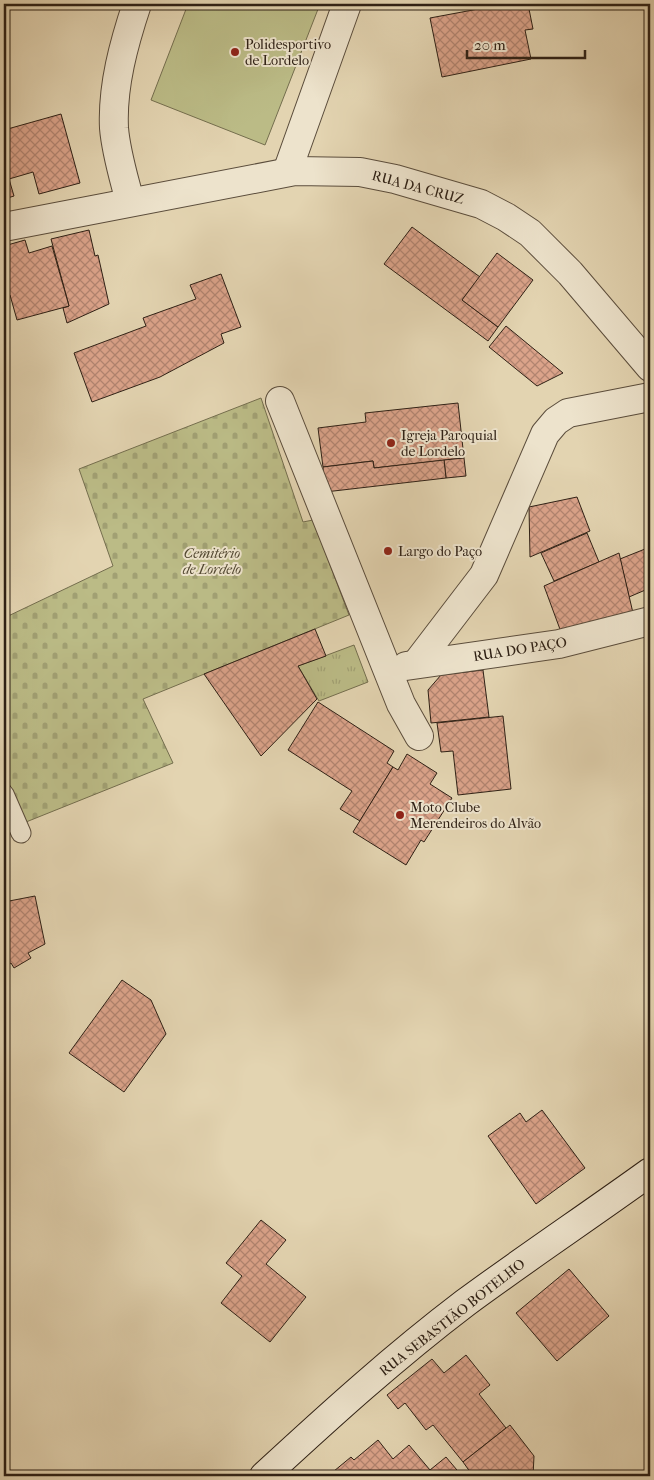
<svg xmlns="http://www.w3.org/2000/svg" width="654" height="1480" font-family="'IM FELL French Canon',serif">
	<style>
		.grass { fill: url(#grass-tufts); stroke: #746e4e }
		.cemetery { fill: url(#cemetery-stones); stroke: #746e4e }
		.pitch { fill: #bbbb86; stroke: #746e4e }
		.building { fill: url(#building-cross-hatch); stroke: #2e2015 }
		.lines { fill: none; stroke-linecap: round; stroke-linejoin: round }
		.service-casing { stroke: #5b4d3c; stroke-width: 21 }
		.minor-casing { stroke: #5b4d3c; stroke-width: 30 }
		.secondary-casing { stroke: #2e2015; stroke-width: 30 }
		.service { stroke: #ede3cc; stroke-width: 19 }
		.minor { stroke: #ede3cc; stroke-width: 28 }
		.secondary { stroke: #ede3cc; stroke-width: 28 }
		.poi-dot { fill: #8f2418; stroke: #ede3cc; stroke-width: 2 }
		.labels { text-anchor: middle; stroke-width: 4; stroke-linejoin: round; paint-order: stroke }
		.poi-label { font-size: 14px; fill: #2e2015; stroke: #ede3cc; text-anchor: start }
		.street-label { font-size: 14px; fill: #2e2015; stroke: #ede3cc }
		.park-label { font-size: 14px; font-style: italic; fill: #514731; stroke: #ede3cc }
	</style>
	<defs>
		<pattern id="grass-tufts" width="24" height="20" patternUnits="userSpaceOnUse" patternTransform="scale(1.25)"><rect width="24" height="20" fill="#bbbb86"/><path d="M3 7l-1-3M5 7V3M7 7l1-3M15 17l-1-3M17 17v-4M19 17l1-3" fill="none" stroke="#a1a073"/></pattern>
		<pattern id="cemetery-stones" width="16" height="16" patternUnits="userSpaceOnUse" patternTransform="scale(1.25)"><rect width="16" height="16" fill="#bbbb86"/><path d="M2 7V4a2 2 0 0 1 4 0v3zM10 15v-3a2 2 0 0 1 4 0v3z" fill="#a1a073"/></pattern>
		<pattern id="building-cross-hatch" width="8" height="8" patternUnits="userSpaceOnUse" patternTransform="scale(1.25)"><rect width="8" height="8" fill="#dba38a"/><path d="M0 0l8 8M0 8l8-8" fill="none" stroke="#b28470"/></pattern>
	</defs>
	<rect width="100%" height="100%" fill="#e3d4b1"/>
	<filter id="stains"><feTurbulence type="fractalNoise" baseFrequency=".004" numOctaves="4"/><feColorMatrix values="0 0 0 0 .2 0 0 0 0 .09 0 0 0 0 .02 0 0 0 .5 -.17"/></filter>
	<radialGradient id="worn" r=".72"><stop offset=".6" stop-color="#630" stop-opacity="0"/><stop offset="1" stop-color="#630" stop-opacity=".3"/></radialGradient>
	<path class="grass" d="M354 645 368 682 319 701 298 666Z"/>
	<path class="cemetery" d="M261 398 303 522 313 520 349 615 143 699 173 763 26 822 4 772V618L113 566 79 469Z"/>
	<path class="pitch" d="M188 4H320L265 145 151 100Z"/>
	<g class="building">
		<path d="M505 4H528L533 29 525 30 531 59 442 77 430 18Z"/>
		<path d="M61 114 80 183 39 194 33 172 9 179 14 196 4 199V130Z"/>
		<path d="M412 227 480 277 462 300 498 327 488 341 384 264Z"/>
		<path d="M89 230 95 256 98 255 109 304 67 323 63 308 69 306 51 239Z"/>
		<path d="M25 240 29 253 52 246 69 306 17 320 10 295 4 297V246Z"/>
		<path d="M497 253 533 280 498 327 462 300Z"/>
		<path d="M221 274 241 327 221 334 224 343 160 377 92 402 74 353 146 326 143 318 196 299 190 285Z"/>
		<path d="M506 326 563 373 537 386 489 347Z"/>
		<path d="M458 403 464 458 374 468 373 461 323 467 318 428 366 422 365 413Z"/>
		<path d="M464 458 466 476 446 478 444 460Z"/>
		<path d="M444 460 446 478 325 492 323 467 373 461 374 468Z"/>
		<path d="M577 497 590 531 530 557 529 507Z"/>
		<path d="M587 533 599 562 554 581 541 553Z"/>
		<path d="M650 547V588L629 597 620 559Z"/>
		<path d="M619 553 633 613 561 632 544 586Z"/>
		<path d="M315 629 326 656 298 666 317 699 261 756 204 674Z"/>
		<path d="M483 670 489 717 431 723 428 690 441 675Z"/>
		<path d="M318 702 394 751 387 763 393 767 360 821 340 809 352 791 288 750Z"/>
		<path d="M503 716 511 789 458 795 453 751 441 752 437 723Z"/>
		<path d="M407 754 437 773 430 784 452 798 424 842 421 840 406 865 353 832 393 767 398 770Z"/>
		<path d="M35 896 45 944 28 953 31 958 14 968 11 963 4 967V902Z"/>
		<path d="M122 980 151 1000 166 1034 124 1092 69 1053Z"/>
		<path d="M542 1110 585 1168 536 1204 488 1136 520 1113 526 1122Z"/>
		<path d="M261 1220 286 1240 266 1264 306 1297 270 1342 221 1303 242 1276 226 1263Z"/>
		<path d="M569 1269 609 1316 557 1361 516 1313Z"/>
		<path d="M466 1355 490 1385 479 1394 506 1428 463 1462 433 1425 426 1430 405 1403 398 1409 387 1395 432 1359 444 1373Z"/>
		<path d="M510 1425 534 1456 533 1476H484L481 1473 473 1476 463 1462Z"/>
		<path d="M378 1440 393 1459 409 1445 430 1470 446 1457 462 1476H328L351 1457 354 1460Z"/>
	</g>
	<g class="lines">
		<defs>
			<path id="service" d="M4 794 21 833"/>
			<g id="minor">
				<path d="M287 172 347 4"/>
				<path d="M130 202C124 178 116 153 114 128 112 86 124 43 137 4"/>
				<path d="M4 227 295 171 360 172 395 179 481 204 506 217 530 233 570 273 650 367"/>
				<path d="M280 401 401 704 419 736"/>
				<path d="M416 664 484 575 545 434 556 421 568 413 650 397"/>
				<path d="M406 666 559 644 650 621"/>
			</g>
			<path id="secondary" d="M264 1476C329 1416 394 1357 465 1303 526 1258 589 1216 650 1172"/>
		</defs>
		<use href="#service" class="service-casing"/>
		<use href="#minor" class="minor-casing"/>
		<use href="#secondary" class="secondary-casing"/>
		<use href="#service" class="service"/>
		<use href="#minor" class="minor"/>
		<use href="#secondary" class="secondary"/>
	</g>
	<g class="poi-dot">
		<circle cx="235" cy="52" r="5"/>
		<circle cx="391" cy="443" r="5"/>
		<circle cx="388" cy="551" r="5"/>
		<circle cx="400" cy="815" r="5"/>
	</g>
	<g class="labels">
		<g class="poi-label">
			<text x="245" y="49">Polidesportivo<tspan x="245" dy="16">de Lordelo</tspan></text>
			<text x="401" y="440">Igreja Paroquial<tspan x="401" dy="16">de Lordelo</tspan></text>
			<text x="398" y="556">Largo do Paço</text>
			<text x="410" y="812">Moto Clube<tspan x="410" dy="16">Merendeiros do Alvão</tspan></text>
		</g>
		<g class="street-label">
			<text transform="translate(418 187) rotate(15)" y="5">RUA DA CRUZ</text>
			<text transform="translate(520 649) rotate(-9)" y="5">RUA DO PAÇO</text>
			<text transform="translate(452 1317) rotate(-38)" y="5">RUA SEBASTIÃO BOTELHO</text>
		</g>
		<g class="park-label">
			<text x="212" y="558">Cemitério<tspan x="212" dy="16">de Lordelo</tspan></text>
		</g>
	</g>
	<rect width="654" height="1480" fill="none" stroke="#e3d4b1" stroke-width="20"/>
	<rect x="5" y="5" width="644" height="1470" fill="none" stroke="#2e2015" stroke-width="2.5"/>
	<rect x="10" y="10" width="634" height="1460" fill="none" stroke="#2e2015"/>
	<path d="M467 50v8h118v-8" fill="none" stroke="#2e2015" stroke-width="2.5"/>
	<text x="474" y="50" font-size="15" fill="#2e2015" stroke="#ede3cc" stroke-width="4" paint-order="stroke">20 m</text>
	<rect width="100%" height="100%" filter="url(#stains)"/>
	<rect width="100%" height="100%" fill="url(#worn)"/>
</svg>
